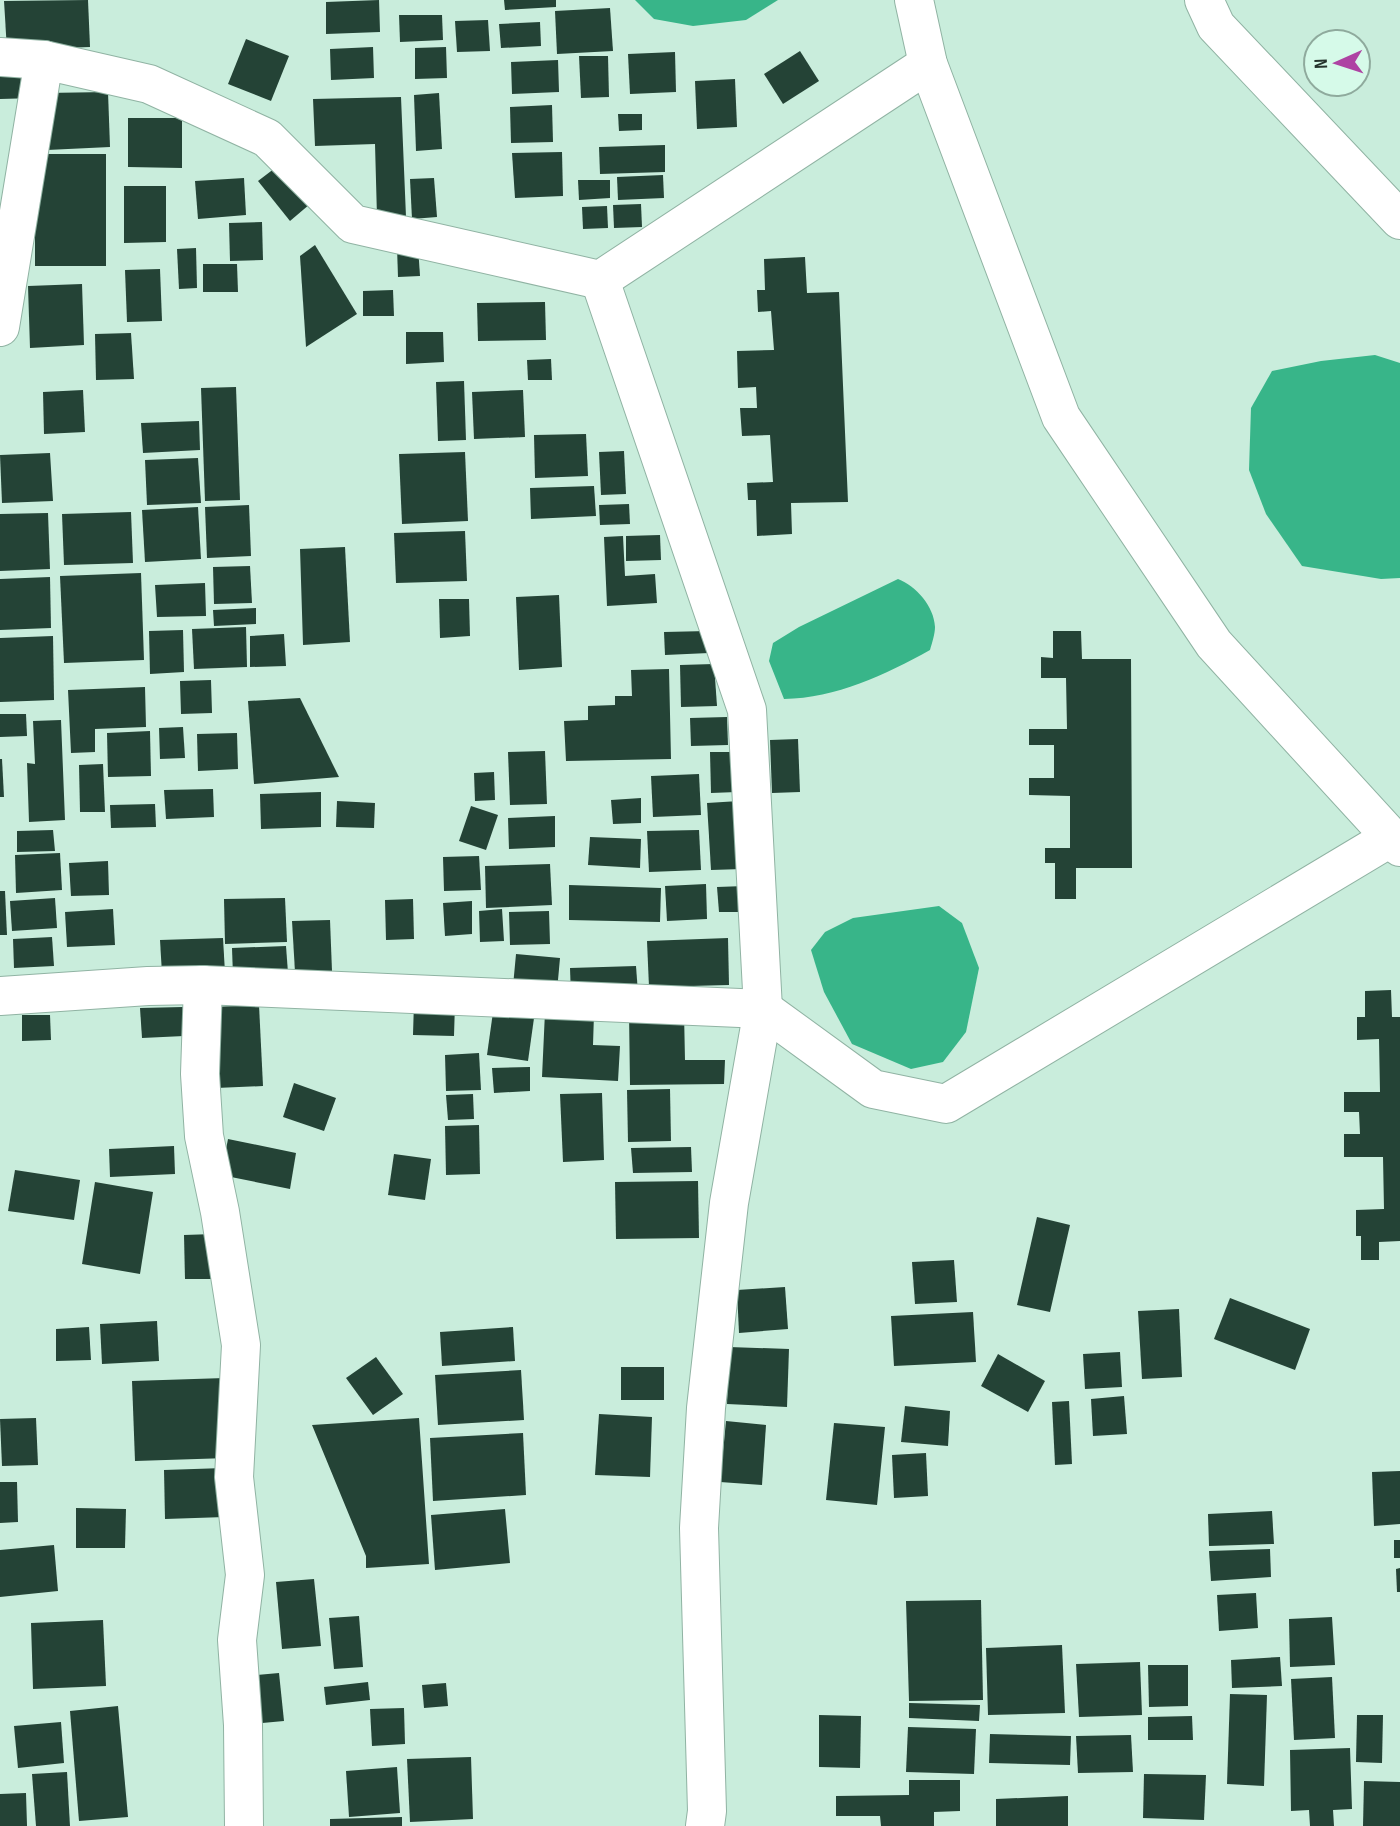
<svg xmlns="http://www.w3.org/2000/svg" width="1400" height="1826" font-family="'Sofia Sans Condensed',sans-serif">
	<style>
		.water { fill: #38b589 }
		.building { fill: #244336 }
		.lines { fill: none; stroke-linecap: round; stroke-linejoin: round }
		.minor-casing { stroke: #90b3a3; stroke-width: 40 }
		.minor { stroke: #fff; stroke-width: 38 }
	</style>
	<rect width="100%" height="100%" fill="#c9eddc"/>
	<g class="water">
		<path d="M635 0H778L746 20 693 26 654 19Z"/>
		<path d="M1375 355 1400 363V578L1381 579 1302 566 1266 514 1249 470 1251 408 1272 371 1321 361Z"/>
		<path d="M898 579C916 586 934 606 935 627 935 634 932 643 930 650 885 675 836 698 784 699L769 661 773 643 799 627Z"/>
		<path d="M939 906 962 923 979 968 966 1032 943 1062 911 1069 852 1044 824 992 811 950 825 932 853 918Z"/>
	</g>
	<g class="building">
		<path d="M88 0 90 47 7 50 4 1Z"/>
		<path d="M379 0 380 32 326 34V2Z"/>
		<path d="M504 0H556V7L505 10Z"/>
		<path d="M610 8 613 51 557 54 555 11Z"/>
		<path d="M399 15H442L443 40 400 42Z"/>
		<path d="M488 20 490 51 457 52 455 21Z"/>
		<path d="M540 22 541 46 501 48 499 24Z"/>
		<path d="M246 39 289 56 271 101 228 84Z"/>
		<path d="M373 47 374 78 331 80 330 49Z"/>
		<path d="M446 47 447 78 415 79V48Z"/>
		<path d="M800 51 819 81 783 104 764 74Z"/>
		<path d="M675 52 676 92 630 94 628 54Z"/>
		<path d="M579 56H608L609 97 581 98Z"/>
		<path d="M558 60 559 92 512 94 511 62Z"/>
		<path d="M33 67 35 98 0 99V69Z"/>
		<path d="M735 79 737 127 697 129 695 81Z"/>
		<path d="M108 92 110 147 47 150 45 93Z"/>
		<path d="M439 93 442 149 416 151 414 95Z"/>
		<path d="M401 97 406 217H377L375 144 315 146 313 99Z"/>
		<path d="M552 105 553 142 511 143 510 107Z"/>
		<path d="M618 114H642V130L619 131Z"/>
		<path d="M128 118H182V168L128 167Z"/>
		<path d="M665 145V172L600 174 599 147Z"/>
		<path d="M562 152 563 196 515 198 512 153Z"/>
		<rect x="35" y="154" width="71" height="112"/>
		<path d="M279 165 310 204 290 221 258 181Z"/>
		<path d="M663 175 664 198 618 200 617 177Z"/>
		<path d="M244 178 246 215 198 219 195 181Z"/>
		<path d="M434 178 437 217 412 219 410 179Z"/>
		<path d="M578 180H610V198L579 200Z"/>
		<path d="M124 186H166V242L124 243Z"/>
		<path d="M641 204 642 227 614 228 613 205Z"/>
		<path d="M607 206 608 228 583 229 582 207Z"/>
		<path d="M262 222 263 260 230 261 229 223Z"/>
		<path d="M315 245 357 314 306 347 300 256Z"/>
		<path d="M418 246 420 276 398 277 397 247Z"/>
		<path d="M196 248 197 288 179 289 177 249Z"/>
		<path d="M805 257 807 293 839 292 848 502 791 503 792 534 757 536 756 500H748L747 483 773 482 770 435 742 436 740 408H757L756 387 738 388 737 351 774 350 771 311 758 312 757 290H765L764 259Z"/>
		<path d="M203 264H237L238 292H203Z"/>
		<path d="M160 269 162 321 127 322 125 270Z"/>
		<path d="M82 284 84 345 30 348 28 286Z"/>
		<path d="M393 290 394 316H363V291Z"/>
		<path d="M545 302 546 340 478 341 477 303Z"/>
		<path d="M406 332H443L444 362 406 364Z"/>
		<path d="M131 333 134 379 96 380 95 334Z"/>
		<path d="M551 359 552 380H528L527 360Z"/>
		<path d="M464 381 466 440 438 441 436 382Z"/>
		<path d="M236 387 240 500 205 501 201 388Z"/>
		<path d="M83 390 85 432 44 434 43 392Z"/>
		<path d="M523 390 525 437 474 439 472 392Z"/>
		<path d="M199 421 200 450 143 453 141 423Z"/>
		<path d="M586 434 588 476 535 478 534 435Z"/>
		<path d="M624 451 626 494 601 495 599 452Z"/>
		<path d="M465 452 468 521 402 524 399 454Z"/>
		<path d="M50 453 53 501 2 503 0 455Z"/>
		<path d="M198 458 201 503 147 505 145 460Z"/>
		<path d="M594 486 596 516 531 519 530 488Z"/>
		<path d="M629 504 630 524 600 525 599 505Z"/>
		<path d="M249 505 251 556 207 558 205 507Z"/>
		<path d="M198 507 201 559 145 562 142 510Z"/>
		<path d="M131 512 133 563 64 565 62 514Z"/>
		<path d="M48 513 50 569 0 571V514Z"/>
		<path d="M465 531 467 581 396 583 394 533Z"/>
		<path d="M660 535 661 560 626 561V536Z"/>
		<path d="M623 536 625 576 655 574 657 603 607 606 604 537Z"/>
		<path d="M345 547 350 642 303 645 300 549Z"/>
		<path d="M250 566 252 603 214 604 213 567Z"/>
		<path d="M141 573 144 660 64 663 60 576Z"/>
		<path d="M50 577 51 628 0 630V579Z"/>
		<path d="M205 583 206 616 157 617 155 585Z"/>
		<path d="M559 595 562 667 519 670 516 597Z"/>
		<path d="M439 599H469L470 636 440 638Z"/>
		<path d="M256 608V624L214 626 213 610Z"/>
		<path d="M246 627 247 667 194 669 192 629Z"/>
		<path d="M183 630 184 672 150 674 149 631Z"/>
		<path d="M708 631 709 653 665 655 664 632Z"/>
		<path d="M1053 631H1081L1082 659H1131L1132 868H1076V899H1055V863H1045V848H1070V796L1029 795V778H1054V745H1029V729H1067L1066 678H1041V657L1053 658Z"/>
		<path d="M284 634 286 666 250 667V636Z"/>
		<path d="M53 636 54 700 0 702V638Z"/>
		<path d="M714 664 717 706 681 707 680 665Z"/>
		<path d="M669 669 671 759 566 761 564 721 588 720V706L615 705V696H632L631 670Z"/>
		<path d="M211 680 212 713 181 714 180 681Z"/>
		<path d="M145 687 146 727 95 729V752L71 753 68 690Z"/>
		<path d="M300 698 339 777 254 784 248 701Z"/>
		<path d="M0 714H26L27 736 0 737Z"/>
		<path d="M727 717 728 745 691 746 690 718Z"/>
		<path d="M61 720 65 820 29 822 27 763 35 764 33 721Z"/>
		<path d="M183 727 185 758 160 759 159 728Z"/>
		<path d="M150 731 151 776 108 777 107 733Z"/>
		<path d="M237 733 238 769 198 771 197 734Z"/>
		<path d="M798 739 800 792 772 793 770 740Z"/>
		<path d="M545 751 547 804 510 805 508 752Z"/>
		<path d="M710 752H734L737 792 711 793Z"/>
		<path d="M0 759H2L4 797H0Z"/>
		<path d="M103 764 105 812H80L79 765Z"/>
		<path d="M494 772 495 800 475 801 474 773Z"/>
		<path d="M699 774 701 815 653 817 651 776Z"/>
		<path d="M213 789 214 817 166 819 164 790Z"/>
		<path d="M321 792V827L261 829 260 794Z"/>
		<path d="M641 798V823L613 824 611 800Z"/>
		<path d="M337 801 375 803 374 828 336 827Z"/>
		<path d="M739 801 743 869 711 870 707 803Z"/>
		<path d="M155 804 156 827 111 828 110 805Z"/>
		<path d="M471 806 498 815 486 850 459 841Z"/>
		<path d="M555 816V847L509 849 508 818Z"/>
		<path d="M53 830 55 851 17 852V831Z"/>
		<path d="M699 830 701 870 649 872 647 831Z"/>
		<path d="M590 837 641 839 640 868 588 865Z"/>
		<path d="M60 853 62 890 16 893 15 855Z"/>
		<path d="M479 856 481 890 444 891 443 857Z"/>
		<path d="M108 861 109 895 71 896 69 863Z"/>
		<path d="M550 864 552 905 486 908 485 866Z"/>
		<path d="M706 884 707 919 667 921 665 886Z"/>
		<path d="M569 885 661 888 660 922 569 920Z"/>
		<path d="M745 886 746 912H719L717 887Z"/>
		<path d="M0 891H5L7 935H0Z"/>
		<path d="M55 898 57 928 12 931 10 901Z"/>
		<path d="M285 898 287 942 225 944 224 899Z"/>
		<path d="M413 899 414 939 386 940 385 900Z"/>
		<path d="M472 901V934L445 936 443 903Z"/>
		<path d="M113 909 115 945 67 947 65 912Z"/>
		<path d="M502 909 504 941 480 942 479 911Z"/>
		<path d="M549 911 550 944 510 945 509 912Z"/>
		<path d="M330 920 332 971 295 972 292 921Z"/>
		<path d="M52 937 54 966 14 968 13 939Z"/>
		<path d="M223 938 225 973 162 974 160 940Z"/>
		<path d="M728 938 729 985 649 987 647 941Z"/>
		<path d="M286 946 288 973 233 976 232 948Z"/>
		<path d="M516 954 560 958 557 991 513 986Z"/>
		<path d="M636 966 638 993 571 996 570 968Z"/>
		<path d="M1391 990 1392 1017H1400V1241L1379 1242V1260H1361V1236H1356V1210L1384 1209 1383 1157H1344V1134H1360L1359 1112H1344V1092H1380L1379 1039 1357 1040V1017H1365V991Z"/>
		<path d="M414 1002 455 1003 454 1036 413 1035Z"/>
		<path d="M259 1005 263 1086 216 1088 212 1007Z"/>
		<path d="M494 1005 535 1011 528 1061 487 1055Z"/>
		<path d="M183 1007 184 1036 142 1038 140 1008Z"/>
		<path d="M545 1012 594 1014 593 1045 620 1046 618 1081 542 1077Z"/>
		<path d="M629 1012H684L685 1060H725L724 1084 630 1085Z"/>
		<path d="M22 1015H50L51 1040 22 1041Z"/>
		<path d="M479 1053 481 1090 446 1091 445 1055Z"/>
		<path d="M530 1067V1091L494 1093 492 1068Z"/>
		<path d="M294 1083 336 1098 324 1131 283 1117Z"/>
		<path d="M670 1089 671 1141 628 1142 627 1090Z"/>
		<path d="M602 1093 604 1160 563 1162 560 1094Z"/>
		<path d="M473 1094 474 1119 448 1120 446 1095Z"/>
		<path d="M479 1125 480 1174 446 1175 445 1126Z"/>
		<path d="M228 1139 296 1153 290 1189 221 1175Z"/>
		<path d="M174 1146 175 1174 110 1177 109 1149Z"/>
		<path d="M691 1147 692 1172 633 1173 631 1148Z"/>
		<path d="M394 1154 431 1159 425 1200 388 1195Z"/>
		<path d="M15 1170 80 1180 74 1220 8 1211Z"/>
		<path d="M698 1181 699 1238 616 1239 615 1182Z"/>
		<path d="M95 1182 153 1192 140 1274 82 1264Z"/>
		<path d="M1037 1217 1070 1225 1050 1312 1017 1305Z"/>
		<path d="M214 1234 216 1279H185L184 1235Z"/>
		<path d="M954 1260 957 1302 915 1304 912 1262Z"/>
		<path d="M785 1287 788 1329 739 1333 737 1290Z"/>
		<path d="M1230 1298 1310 1329 1295 1370 1214 1339Z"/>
		<path d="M1179 1309 1182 1377 1142 1379 1138 1311Z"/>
		<path d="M973 1312 976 1362 894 1366 891 1316Z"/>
		<path d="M157 1321 159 1361 102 1364 100 1324Z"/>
		<path d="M89 1327 91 1360 56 1361V1329Z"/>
		<path d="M513 1327 515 1361 442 1366 440 1332Z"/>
		<path d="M729 1347 789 1349 787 1407 727 1404Z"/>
		<path d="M1120 1352 1122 1387 1085 1389 1083 1354Z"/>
		<path d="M998 1354 1045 1381 1028 1412 981 1386Z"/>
		<path d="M376 1357 403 1394 373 1415 346 1378Z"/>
		<rect x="621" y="1367" width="43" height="33"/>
		<path d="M521 1370 524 1420 438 1425 435 1375Z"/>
		<path d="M225 1378 228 1458 135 1461 132 1381Z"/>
		<path d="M1124 1396 1127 1434 1093 1436 1091 1399Z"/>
		<path d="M1069 1401 1072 1464 1055 1465 1052 1402Z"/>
		<path d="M905 1406 950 1411 948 1446 901 1442Z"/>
		<path d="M599 1414 652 1417 650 1477 595 1475Z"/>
		<path d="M36 1418 38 1465 2 1466 0 1419Z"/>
		<path d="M419 1418 429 1564 366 1568V1556L312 1425Z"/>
		<path d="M726 1421 766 1425 762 1485 720 1482Z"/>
		<path d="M834 1423 885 1427 877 1505 826 1500Z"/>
		<path d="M523 1433 526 1495 433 1501 430 1438Z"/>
		<path d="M926 1453 928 1496 894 1498 892 1455Z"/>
		<path d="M224 1468 225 1517 165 1519 164 1470Z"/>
		<path d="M1400 1471V1524L1374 1526 1372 1472Z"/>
		<path d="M0 1482H17L18 1522 0 1523Z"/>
		<path d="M76 1508 126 1509 125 1548H76Z"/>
		<path d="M505 1509 510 1563 435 1570 431 1515Z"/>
		<path d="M1272 1511 1274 1544 1209 1546 1208 1514Z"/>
		<rect x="1394" y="1540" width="6" height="18"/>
		<path d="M54 1545 58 1591 0 1597V1550Z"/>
		<path d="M1270 1549 1271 1577 1211 1581 1209 1551Z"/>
		<path d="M1400 1568V1592H1397L1396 1569Z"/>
		<path d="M314 1579 321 1646 282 1649 276 1582Z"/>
		<path d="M1256 1593 1258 1628 1219 1631 1217 1595Z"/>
		<path d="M981 1600 983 1700 909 1701 906 1601Z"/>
		<path d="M359 1616 363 1667 334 1669 329 1618Z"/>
		<path d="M1332 1617 1335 1665 1290 1667 1289 1619Z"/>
		<path d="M103 1620 106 1686 33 1689 31 1623Z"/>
		<path d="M1062 1645 1065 1713 988 1715 986 1648Z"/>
		<path d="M1280 1657 1282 1686 1232 1688 1231 1660Z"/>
		<path d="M1140 1662 1142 1715 1079 1717 1076 1664Z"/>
		<path d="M1148 1665H1188V1706L1149 1707Z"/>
		<path d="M279 1673 284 1721 251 1724 246 1676Z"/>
		<path d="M1332 1677 1335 1738 1294 1740 1291 1679Z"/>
		<path d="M368 1682 370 1700 326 1705 324 1687Z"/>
		<path d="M446 1683 448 1706 424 1708 422 1685Z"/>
		<path d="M1230 1694 1267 1695 1264 1786 1227 1784Z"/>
		<path d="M909 1703 980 1705 979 1721 909 1718Z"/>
		<path d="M118 1706 128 1817 79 1821 70 1711Z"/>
		<path d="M404 1708 405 1744 372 1746 370 1709Z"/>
		<path d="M819 1715 861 1716 860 1768 819 1767Z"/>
		<path d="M1357 1715H1383L1382 1763 1356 1762Z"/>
		<path d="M1192 1716 1193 1740H1148V1717Z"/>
		<path d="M61 1722 64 1763 18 1768 14 1726Z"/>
		<path d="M908 1727 976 1729 974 1774 906 1772Z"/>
		<path d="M990 1734 1071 1736 1070 1765 989 1763Z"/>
		<path d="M1131 1735 1133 1772 1078 1773 1076 1736Z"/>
		<path d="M1350 1748 1352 1809 1333 1810 1334 1826H1310L1309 1810 1291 1811 1290 1750Z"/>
		<path d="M471 1757 473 1819 410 1822 407 1759Z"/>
		<path d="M397 1767 400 1813 349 1817 346 1771Z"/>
		<path d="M67 1772 70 1826H36L32 1774Z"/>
		<path d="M1144 1774 1206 1775 1204 1820 1143 1818Z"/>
		<path d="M909 1780H960V1811L934 1812V1826H881L880 1816H836V1796L909 1795Z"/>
		<path d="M1364 1781 1400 1782V1826H1363Z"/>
		<path d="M26 1793 27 1826H0V1794Z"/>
		<path d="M1068 1796V1826H996V1799Z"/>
		<path d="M402 1817V1826H330V1819Z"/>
	</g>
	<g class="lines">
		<defs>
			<g id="minor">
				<path d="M914 0 928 64 1061 417 1214 644 1400 847"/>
				<path d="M1204 0 1216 26 1400 220"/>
				<path d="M0 57 44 60"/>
				<path d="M600 280 747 710 763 1009 729 1203 706 1408 699 1528 707 1811 705 1826"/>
				<path d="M0 327 44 60 149 84 267 138 353 224 600 280 928 64"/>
				<path d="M203 985 200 1074 204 1136 220 1212 241 1345 234 1477 245 1575 237 1640 243 1725 244 1826"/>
				<path d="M0 996 148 986 203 985 763 1009 873 1089 946 1104 1390 838"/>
			</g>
		</defs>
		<use href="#minor" class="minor-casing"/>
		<use href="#minor" class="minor"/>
	</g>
	<g transform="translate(1337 63) rotate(267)"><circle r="33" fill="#d6fae9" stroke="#8faa9d" stroke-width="2"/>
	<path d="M0-5L12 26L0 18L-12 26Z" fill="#ae43a3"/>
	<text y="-10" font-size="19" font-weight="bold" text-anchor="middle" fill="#25332c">N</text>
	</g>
</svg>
